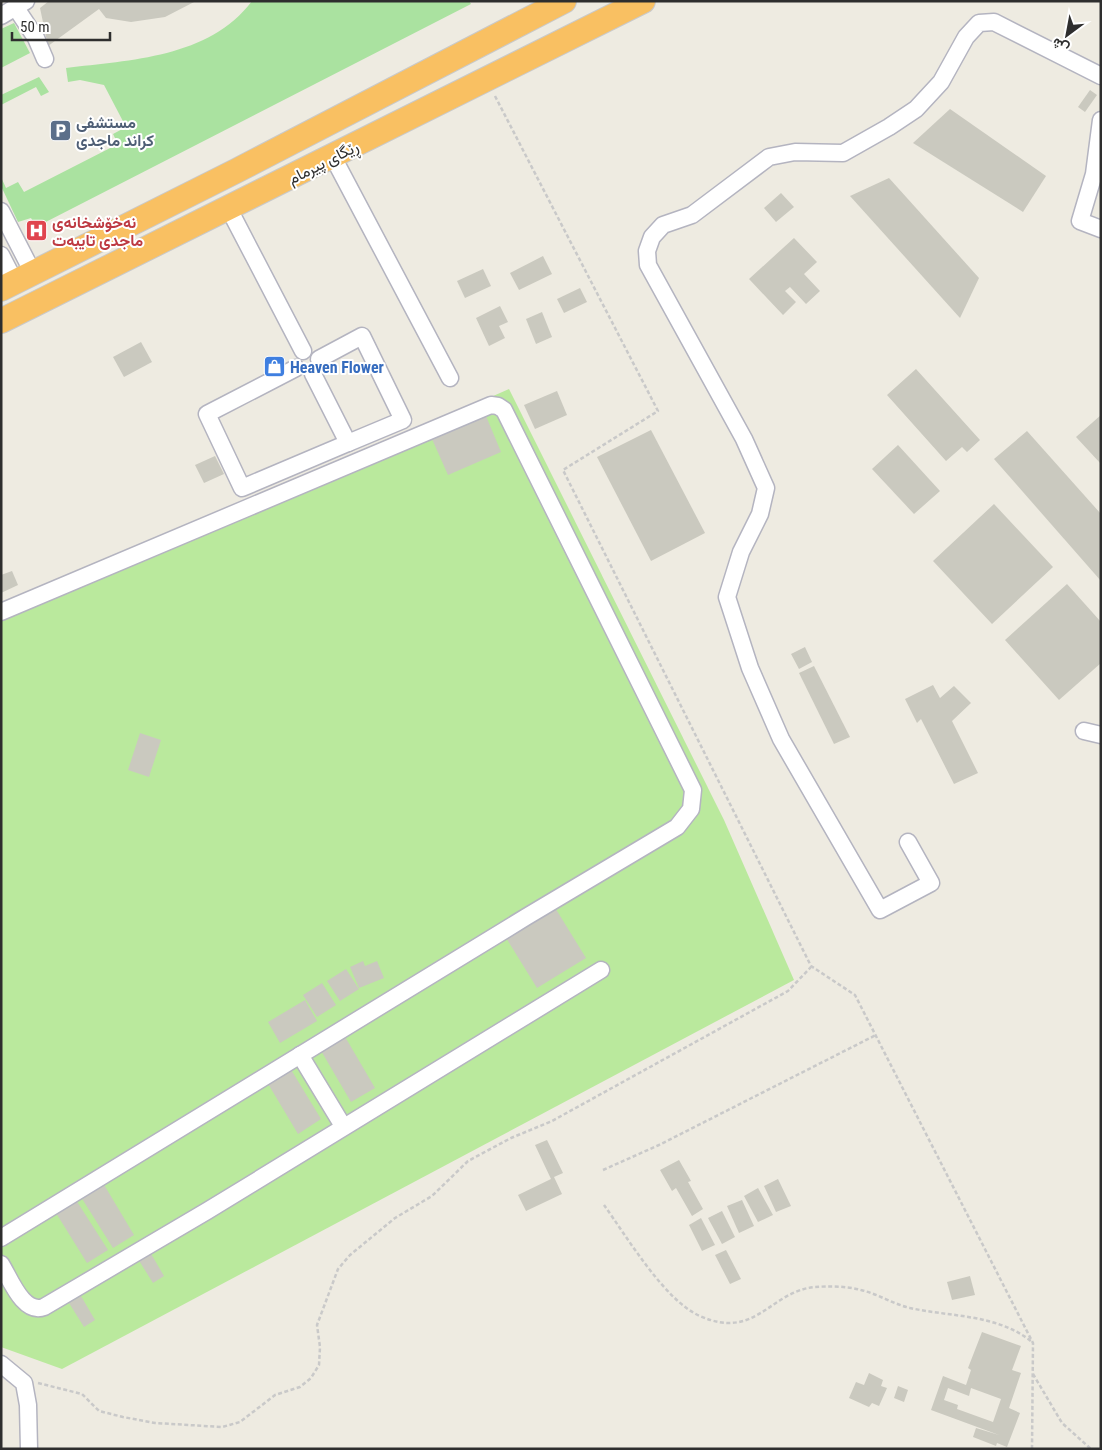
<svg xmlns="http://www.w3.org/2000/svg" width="1102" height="1450" font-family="'Roboto Condensed',Vazirmatn,sans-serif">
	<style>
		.green { fill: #aae2a0 }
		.pitch { fill: #bae99d }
		.building { fill: #cac9bf; fill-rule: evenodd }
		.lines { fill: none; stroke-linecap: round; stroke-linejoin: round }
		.minor-casing { stroke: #b4b4c0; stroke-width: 19 }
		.highway-casing { stroke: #c9c9c9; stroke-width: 26 }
		.path { stroke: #c9c9c9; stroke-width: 2.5; stroke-dasharray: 4 2.5; stroke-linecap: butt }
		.minor { stroke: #fff; stroke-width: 16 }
		.highway { stroke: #f9c062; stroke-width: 24 }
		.labels { text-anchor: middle; stroke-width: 4; stroke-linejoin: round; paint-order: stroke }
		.service-label { font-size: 16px; font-weight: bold; fill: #4e5e75; stroke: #fff; text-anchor: start }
		.street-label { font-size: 16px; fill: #2e2e2e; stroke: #fff }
		.health-label { font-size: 16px; font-weight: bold; fill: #be3a42; stroke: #fff; text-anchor: start }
		.shop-label { font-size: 16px; font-weight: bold; fill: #366cbe; stroke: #fff; text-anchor: start }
	</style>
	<rect width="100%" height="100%" fill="#eeebe1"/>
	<g class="green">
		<path d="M252 1H469L471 4 36 227 31 218 18 222 1 186V177L6 188 18 182 24 192 118 144 113 134 126 127 104 85 80 80 68 82 66 68C130 60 209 58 252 1Z"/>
		<path d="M14 23 30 53 1 68V29Z"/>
		<path d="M39 77 49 92 41 96 36 87 1 105V95Z"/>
	</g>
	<path class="pitch" d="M509 389 724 820 794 980 62 1369 1 1347V614Z"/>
	<g class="building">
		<path d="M49 1H196L165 17 131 22 106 18 99 9 48 46 40 8Z"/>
		<path d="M1090 90 1097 95 1085 112 1078 107Z"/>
		<path d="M950 109 1046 176 1023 212 913 143Z"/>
		<path d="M889 178 979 278 960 318 850 196Z"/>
		<path d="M781 193 794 207 776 222 764 208Z"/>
		<path d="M794 238 817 262 804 274 820 291 806 304 790 287 785 291 796 302 783 315 749 279Z"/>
		<path d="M543 256 552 274 519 290 510 273Z"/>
		<path d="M483 269 491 286 465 298 457 281Z"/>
		<path d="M580 288 587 302 564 313 557 299Z"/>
		<path d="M500 306 508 322 499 326 505 338 489 346 476 318Z"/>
		<path d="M542 312 552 337 536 344 526 319Z"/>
		<path d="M141 342 152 362 124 377 113 357Z"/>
		<path d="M916 369 980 440 967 452 962 447 946 461 887 395Z"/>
		<path d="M557 391 567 415 535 429 524 405Z"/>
		<path d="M1101 415V464L1076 437Z"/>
		<path d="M486 416 501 452 448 475 432 439Z"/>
		<path d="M651 430 705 533 651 561 597 457Z"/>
		<path d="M1027 431 1101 514V581L994 459Z"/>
		<path d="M898 445 940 491 914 514 872 469Z"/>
		<path d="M215 456 224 474 204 483 195 465Z"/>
		<path d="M994 504 1053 567 992 624 933 561Z"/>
		<path d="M12 571 18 585 1 593V575Z"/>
		<path d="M1067 584 1101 622V663L1059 700 1005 640Z"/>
		<path d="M805 647 812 662 799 669 791 654Z"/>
		<path d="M814 666 850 737 834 744 799 673Z"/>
		<path d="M933 685 940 698 954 686 971 703 952 721 978 773 954 784 921 719 917 723 905 699Z"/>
		<path d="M140 733 161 740 149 777 128 770Z"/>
		<path d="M554 906 586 958 537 988 505 936Z"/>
		<path d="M363 961 365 966 377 961 384 978 359 988 350 967Z"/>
		<path d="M346 969 359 989 340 1001 327 981Z"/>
		<path d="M322 983 336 1005 317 1017 303 995Z"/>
		<path d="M305 1000 317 1021 280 1043 268 1022Z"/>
		<path d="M344 1035 375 1088 351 1102 320 1049Z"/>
		<path d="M290 1068 321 1119 298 1134 267 1082Z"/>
		<path d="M547 1140 563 1173 554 1177 562 1194 526 1211 518 1195 551 1179 535 1145Z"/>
		<path d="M679 1160 691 1181 688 1182 703 1209 692 1216 676 1188 672 1191 660 1170Z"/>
		<path d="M778 1179 791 1206 776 1212 764 1186Z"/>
		<path d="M103 1183 134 1235 113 1248 81 1197Z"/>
		<path d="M758 1188 773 1215 758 1222 744 1196Z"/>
		<path d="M76 1200 108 1250 87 1263 56 1213Z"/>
		<path d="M742 1200 754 1226 739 1233 727 1206Z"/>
		<path d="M722 1211 735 1237 722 1244 708 1218Z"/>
		<path d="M701 1218 715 1245 702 1251 689 1225Z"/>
		<path d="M726 1250 741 1279 730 1284 715 1255Z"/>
		<path d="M150 1252 164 1276 153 1283 138 1259Z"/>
		<path d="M970 1276 975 1295 952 1300 947 1282Z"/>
		<path d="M81 1296 95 1320 84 1327 69 1303Z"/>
		<path d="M982 1332 1021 1346 1012 1370 1021 1373 1009 1408 1020 1413 1007 1447 997 1443 996 1446 973 1437 976 1428 999 1435 931 1410 943 1376 966 1385 971 1370 968 1368ZM948 1388 969 1396 971 1388 1001 1399 993 1422 957 1409 958 1405 944 1400Z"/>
		<path d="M869 1373 883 1380 881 1386 887 1388 879 1406 872 1403 869 1407 849 1398 856 1382 864 1385Z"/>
		<path d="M898 1386 908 1390 904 1402 894 1398Z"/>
	</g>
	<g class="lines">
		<defs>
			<g id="minor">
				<path d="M16 8 36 38 45 59"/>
				<path d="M1 16 26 1"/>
				<path d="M1101 120 1094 174 1080 221 1101 229"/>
				<path d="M333 157 450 378"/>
				<path d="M229 209 303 351"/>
				<path d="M1 211 33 273"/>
				<path d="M1 255 15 282"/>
				<path d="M319 359 362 336 403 420 348 443"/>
				<path d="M296 368 207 414 242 488 348 443 313 374"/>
				<path d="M1 612 491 405 498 406 504 410 693 790 691 809 677 827 526 917 1 1238"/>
				<path d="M1084 731 1101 735"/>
				<path d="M908 842 931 883 880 910 781 739 750 668 727 597 741 552 760 514 766 488 744 439 648 265 647 251 652 237 663 225 692 215 769 157 795 152 843 153 889 127 916 109 941 82 966 37 979 23 994 22 1101 76"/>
				<path d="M300 1055 343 1126"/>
				<path d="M1 1264C10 1278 23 1315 44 1307L207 1211 601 970"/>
				<path d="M1 1364 24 1383 28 1405 29 1449"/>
			</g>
			<g id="highway">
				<path d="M1 289 236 171 564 1"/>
				<path d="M1 321 643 1"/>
			</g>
		</defs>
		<use href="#minor" class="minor-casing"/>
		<use href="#highway" class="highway-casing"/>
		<g class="path">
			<path d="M495 96 658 411 563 470 811 966 855 995 1033 1343 1032 1449"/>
			<path d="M603 1170 659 1145 876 1035"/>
			<path d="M604 1205C627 1237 665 1301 700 1316 756 1341 770 1291 815 1287 829 1286 847 1286 861 1290 878 1294 893 1304 910 1308 951 1317 998 1314 1032 1342"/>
			<path d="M1033 1374 1062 1423 1091 1449"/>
			<path d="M38 1383 82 1394 99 1411 123 1417 155 1423 222 1427 240 1422 275 1395 300 1387 311 1378 319 1365 320 1347 317 1325 338 1269 350 1255 395 1218 432 1196 468 1161 511 1138 552 1121 788 991 811 967"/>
		</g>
		<use href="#minor" class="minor"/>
		<use href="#highway" class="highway"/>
	</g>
	<defs>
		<symbol id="parking-square" viewBox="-11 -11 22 22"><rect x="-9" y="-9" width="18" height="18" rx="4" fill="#5c6f8a" stroke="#fff"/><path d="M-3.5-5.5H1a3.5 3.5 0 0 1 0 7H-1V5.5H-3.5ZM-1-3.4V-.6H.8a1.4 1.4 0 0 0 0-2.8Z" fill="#fff"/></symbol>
		<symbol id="hospital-square" viewBox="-11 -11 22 22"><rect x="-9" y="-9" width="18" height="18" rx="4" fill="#e0444e" stroke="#fff"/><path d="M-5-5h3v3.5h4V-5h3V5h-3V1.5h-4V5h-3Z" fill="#fff"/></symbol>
		<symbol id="shop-square" viewBox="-11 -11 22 22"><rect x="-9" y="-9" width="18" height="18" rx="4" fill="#3f7fe0" stroke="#fff"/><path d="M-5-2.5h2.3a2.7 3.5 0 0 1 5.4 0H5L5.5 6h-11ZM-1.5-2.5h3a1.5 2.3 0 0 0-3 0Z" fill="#fff"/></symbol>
	</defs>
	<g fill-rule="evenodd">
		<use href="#parking-square" x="48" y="118" width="25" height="25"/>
		<use href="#hospital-square" x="24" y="218" width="25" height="25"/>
		<use href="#shop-square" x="262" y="354" width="25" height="25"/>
	</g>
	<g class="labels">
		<g class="service-label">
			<text x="76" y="128">مستشفی<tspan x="76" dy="18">کراند ماجدی</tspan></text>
		</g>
		<g class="street-label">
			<text transform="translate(323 162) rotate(-27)" y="6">ڕێگای پیرمام</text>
		</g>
		<g class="health-label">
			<text x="52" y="228">نەخۆشخانەی<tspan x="52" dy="18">ماجدی تایبەت</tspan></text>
		</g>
		<g class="shop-label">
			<text x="290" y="373">Heaven Flower</text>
		</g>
	</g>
	<rect width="1102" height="1450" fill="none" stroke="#2e2e2e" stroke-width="5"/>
	<g transform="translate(1067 35) rotate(212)" stroke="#ffffff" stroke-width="4" paint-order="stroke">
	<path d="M0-4L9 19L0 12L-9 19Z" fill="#2e2e2e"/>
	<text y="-8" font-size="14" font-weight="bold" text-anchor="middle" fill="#2e2e2e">ش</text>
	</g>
	<path d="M12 32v8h98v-8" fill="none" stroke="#2e2e2e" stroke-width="2.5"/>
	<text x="20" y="32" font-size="15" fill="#2e2e2e" stroke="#ffffff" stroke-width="4" paint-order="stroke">50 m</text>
</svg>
